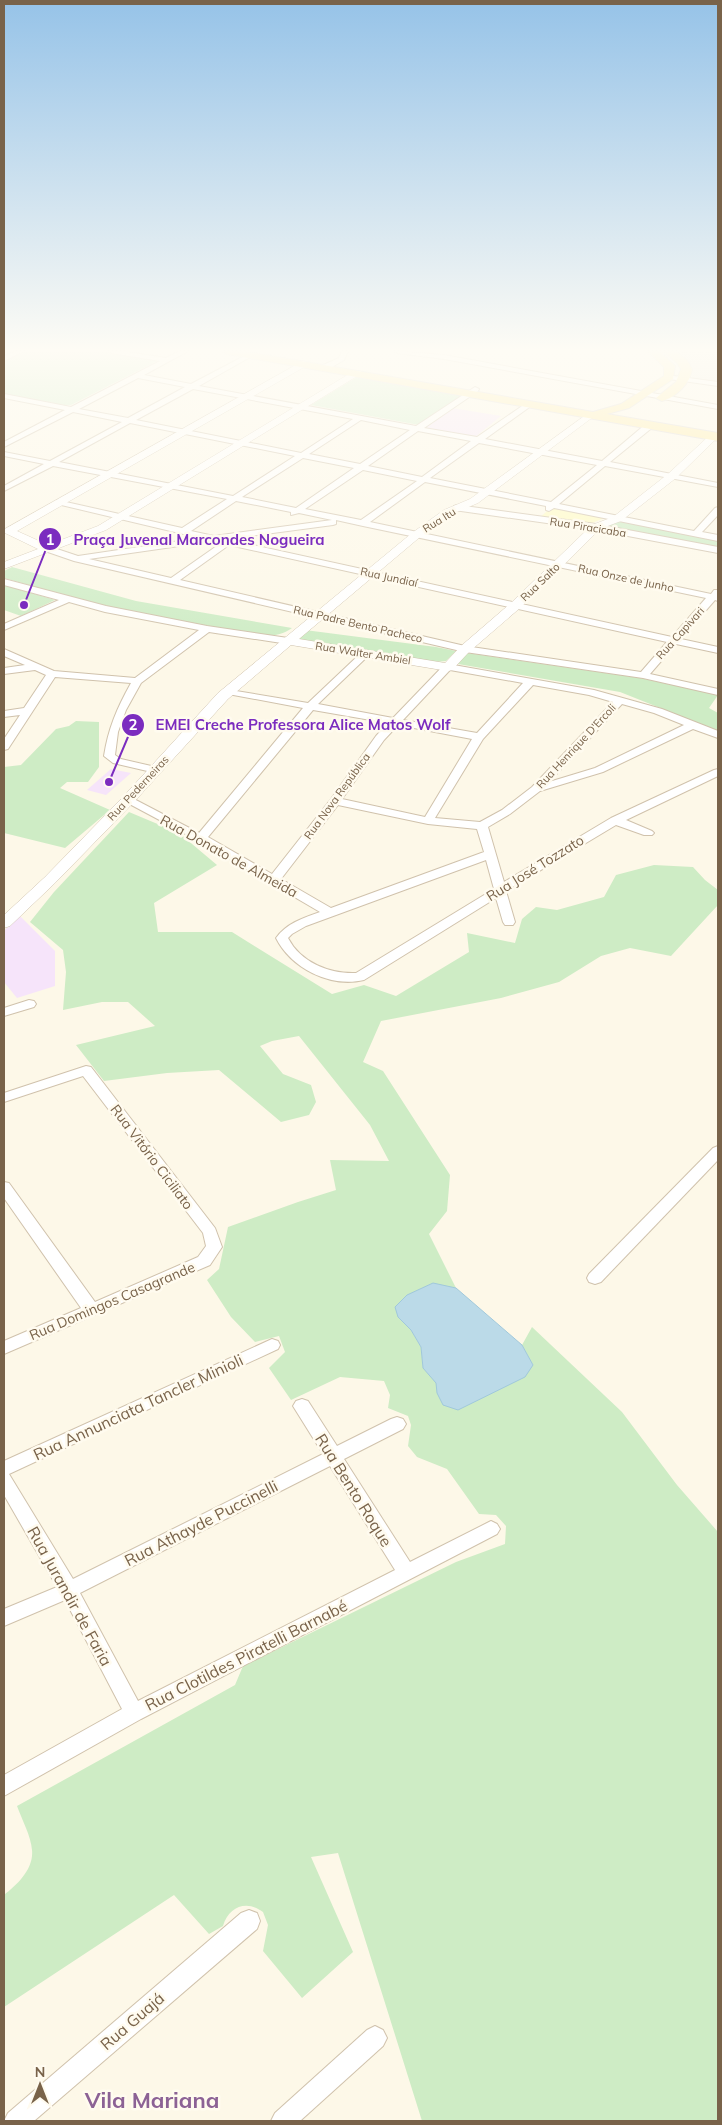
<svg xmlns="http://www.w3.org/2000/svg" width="722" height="2125" font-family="Mulish,sans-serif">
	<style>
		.industrial { fill: #eee9e1 }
		.education { fill: #f6e4fa }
		.green { fill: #ceecc5 }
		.sand { fill: #fefac1 }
		.water { fill: #bbdae8; stroke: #a0c8db }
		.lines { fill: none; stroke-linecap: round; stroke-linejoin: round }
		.minor-casing { stroke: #d0c2ac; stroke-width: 2 }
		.tertiary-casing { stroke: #d0c2ac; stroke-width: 1 }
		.primary-casing { stroke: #dcd6d0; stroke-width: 2 }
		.minor { fill: #fff; fill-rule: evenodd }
		.tertiary { fill: #fff; fill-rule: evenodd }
		.primary { fill: #feea9e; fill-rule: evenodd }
		.labels { text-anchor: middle; stroke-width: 5; stroke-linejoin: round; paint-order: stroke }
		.far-street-label { font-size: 11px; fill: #79634a; stroke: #fffbef }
		.street-label { font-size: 14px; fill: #79634a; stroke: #fffbef }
		.near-street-label { font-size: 16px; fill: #79634a; stroke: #fffbef }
		.near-district-label { font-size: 22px; font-weight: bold; fill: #8c6295; stroke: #fffbef }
		.leader { fill: none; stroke: #7b2cbf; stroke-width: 2 }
		.callout-dot { fill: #7b2cbf; stroke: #fffbef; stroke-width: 2 }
		.mark-label { font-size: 15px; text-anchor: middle; font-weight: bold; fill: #fff }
		.callout-label { font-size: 15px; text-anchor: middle; font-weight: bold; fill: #7b2cbf; stroke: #fffbef; stroke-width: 5; stroke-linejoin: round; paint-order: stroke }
	</style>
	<rect width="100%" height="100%" fill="#fdf8e8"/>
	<path class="industrial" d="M675 351H718V383L692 379 693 367Z"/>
	<g class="education">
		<path d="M452 408 501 416 475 437 426 428Z"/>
		<path d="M111 769 131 773 106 795 87 790Z"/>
		<path d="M19 915 55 951V986L17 998 4 982V931Z"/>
	</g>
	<g class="green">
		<path d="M27 351H97L157 361 71 405H64L4 394V375L6 374 4 373V361Z"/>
		<path d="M357 377 463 395 419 425 311 405Z"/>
		<path d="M617 519 718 538V550L596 527Z"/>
		<path d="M12 567 136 601 292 628C278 638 265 636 250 634L114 609 4 578V571Z"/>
		<path d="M4 585 55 600 21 616 4 610Z"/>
		<path d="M305 630 436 647 456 651 446 661 435 662 301 641 297 638Z"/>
		<path d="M467 653 640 678 718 695 709 708 718 713V731L620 692 458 664Z"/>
		<path d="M76 721 99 722V767L88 782H67L60 788 110 810 65 848 4 833V767L21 765 56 729 69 726Z"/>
		<path d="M129 812 179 833 217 865 154 903 158 932H232L332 994 364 985 396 996 469 952 467 933 515 943 522 919 536 907 557 910 604 897 616 875 654 865 693 867 705 880 718 890V905L671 956 630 948 601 956 559 982 501 998 381 1021 363 1062 383 1071 450 1175 447 1211 429 1234 456 1288 433 1284 398 1317 411 1330 421 1347 423 1368 437 1383V1393L533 1365 522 1345 532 1327 622 1412 677 1485 718 1532V2121H422L338 1853 311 1857 353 1952 302 1998 263 1951 268 1925 263 1912C247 1900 229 1906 223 1926L209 1934 174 1895 4 2007V1895C17 1885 34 1869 32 1850 31 1836 22 1820 17 1806L235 1685 243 1666 456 1562 505 1544 506 1526 496 1515 479 1514 447 1469 417 1457 408 1446 411 1425 408 1416 388 1408 390 1395 384 1381 340 1377 291 1400 269 1368 285 1352 279 1336 255 1342 231 1317 207 1280 219 1269 228 1227 298 1202 336 1190 330 1160 389 1161 370 1125 299 1036 272 1041 260 1046 283 1074 311 1085 316 1102 309 1115 281 1122 219 1070 167 1073 104 1081 76 1045 155 1026 128 1002H102L63 1010 66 972 63 950 30 922 54 892Z"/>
	</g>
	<path class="sand" d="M553 506 607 517 587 525 538 519Z"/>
	<path class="water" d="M433 1283 456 1288 522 1345 533 1365 525 1377 458 1410 443 1405 437 1393 436 1383 423 1368 421 1347 411 1330 398 1317 395 1307 407 1295Z"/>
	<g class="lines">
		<defs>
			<g id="minor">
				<path d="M16 351H24L4 361V356Z"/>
				<path d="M108 351H121L166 358 180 351H188L144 375 191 384 250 353 252 354V356L199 386 416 426 475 387 479 389 478 391 424 428 477 437 528 402 532 404 531 406 485 439 602 461 647 423H653V427L610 462 718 483V487L605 466 559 504 694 531 715 508 718 507V515L702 532 718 535V541L554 508 549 511 546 510V506L425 482 370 522 711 594 714 590H718V601L715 600 681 639 718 647V653L676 644 650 674 718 689V695L643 678 465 652 74 561 45 551V547L48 546 78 556 200 538 57 504V500L182 528 227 499 53 466 4 491V486L44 464 4 456V452L50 461 122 422 73 412 4 447V442L65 410 4 398V394L71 407 160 361 111 353ZM138 378 185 387 128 418 79 409ZM193 389 353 419 301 453 136 420ZM361 420 410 430 360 464 309 454ZM130 423 295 456 233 496 59 462ZM418 431 471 441 422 477 368 466ZM479 443 597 465 551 502 430 478ZM303 458 354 468 296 508 242 497ZM363 470 417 481 361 520 305 509ZM236 501 291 512V515L299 513 332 520 214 536 191 531ZM336 520 363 526 706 598 672 637 235 541 236 538 333 525 336 524ZM214 541 221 543 171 578 89 559ZM229 545 667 642 641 672 465 646 180 580Z"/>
				<path d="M342 351H348L344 360 327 370H321V366L339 358Z"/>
				<path d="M394 351 444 355 718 405V409L444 359 397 353Z"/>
				<path d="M666 375 718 382V386L669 379 665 377Z"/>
				<path d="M457 505 596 524 718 547V553L596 530 454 510V506Z"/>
				<path d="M4 579 106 606 207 626 288 638 293 641 288 644 209 632 141 683 126 710 118 732 115 755 121 759 160 768 161 770 160 772 156 773 113 763 104 756C108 729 117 708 131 683L55 677 8 749 4 750V739L20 715 4 717V711L24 708 46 675 35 670 4 674V668L25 665 4 656V649L54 671 135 678 199 630 105 612 69 602 4 630V624L59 600 4 585Z"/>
				<path d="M365 651 370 654 368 656 318 704 393 718 444 665 448 664 594 690 662 709 718 731V738L693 729 603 772 540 791 510 814 488 827 504 882 611 818 714 770 718 769V776L626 820 652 831 654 833 652 835H644L616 825 506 891 515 922 513 925H505L503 922 496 898 364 980C330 988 291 968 276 938 287 923 303 918 320 912L197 840 122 800 128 797 132 798 199 833 303 708 228 694 224 693V689L308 703 362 652ZM450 670 523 683 477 733 403 720ZM533 685 589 695 613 702 532 787 502 810 480 822 435 818 483 739ZM622 704 654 713 684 725 595 768 549 782ZM313 710 388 723 376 736 331 799 272 874 208 837ZM398 725 472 739 425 817 342 799 384 740ZM338 805 428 824 477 829 484 852 331 908 281 879ZM486 860 494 889 356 973C330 974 301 963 288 938L292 934 306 926Z"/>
				<path d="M29 1000 34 1001 36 1004 34 1007 4 1016V1008Z"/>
				<path d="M86 1066 91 1067 215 1228 222 1247 210 1265 4 1354V1341L81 1308 4 1198V1182L9 1183 95 1302 198 1257 206 1246 203 1233 83 1076 4 1102V1093Z"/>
				<path d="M718 1146V1160L601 1282 595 1284 589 1282 587 1278 589 1274 713 1148Z"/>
				<path d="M272 1339 278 1341 280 1345 278 1349 9 1474 73 1579 323 1454 293 1406 296 1401 302 1399 308 1401 337 1446 391 1419 397 1417 403 1419 406 1424 403 1429 344 1459 410 1562 491 1521 497 1524 500 1529 497 1534 141 1719 4 1796V1775L122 1709 65 1600 4 1626V1609L57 1587 4 1495V1461ZM330 1466 395 1570 138 1701 80 1593Z"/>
				<path d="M249 1910 257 1913 260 1921 257 1929 34 2121H4L8 2113 241 1913Z"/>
				<path d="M375 2026 383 2030 387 2038 383 2046 300 2121H271L275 2113 367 2030Z"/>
			</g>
			<g id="tertiary">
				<path d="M303 361 306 362V366L17 531 48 545 98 526 354 371H360L362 373 106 530 4 569V562L38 549 5 533V529Z"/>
				<path d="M590 412 595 415 593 417 478 503 452 514 420 537 299 639 445 663 461 646 512 602 592 525 613 517 668 474 711 434H717L718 437 676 478 621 521 600 529 520 608 469 652 452 670 448 671 291 645 228 699 133 803 55 883 10 926 4 928V915L45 877 123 797 218 693 412 533 444 510 470 499Z"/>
			</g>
			<g id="primary">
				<path d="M222 351H243L593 412 621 404 664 376V367L648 351H659L675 366 673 379 629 408 607 414 718 433V441L227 354Z"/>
				<path d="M664 351H675L687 360 692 369C691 383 675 398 662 401L656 398 676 382 681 369 677 363Z"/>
			</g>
		</defs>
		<use href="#minor" class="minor-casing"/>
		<use href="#tertiary" class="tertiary-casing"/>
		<use href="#primary" class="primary-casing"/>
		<use href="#minor" class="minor"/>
		<use href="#tertiary" class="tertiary"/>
		<use href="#primary" class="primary"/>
	</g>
	<linearGradient id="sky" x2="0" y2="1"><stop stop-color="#96c3e8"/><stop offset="0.54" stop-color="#fefcf5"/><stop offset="1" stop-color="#fefcf5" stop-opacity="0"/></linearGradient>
	<rect width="722" height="648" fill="url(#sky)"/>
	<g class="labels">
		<g class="far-street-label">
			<text transform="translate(439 520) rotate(-32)" y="4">Rua Itu</text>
			<text transform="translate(588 527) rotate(9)" y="4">Rua Piracicaba</text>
			<text transform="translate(389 577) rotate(12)" y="4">Rua Jundiaí</text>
			<text transform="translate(626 578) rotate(12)" y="4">Rua Onze de Junho</text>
			<text transform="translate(540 582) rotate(-44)" y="4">Rua Salto</text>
			<text transform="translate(358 624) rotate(13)" y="4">Rua Padre Bento Pacheco</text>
			<text transform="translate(680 633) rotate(-48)" y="4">Rua Capivari</text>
			<text transform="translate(363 653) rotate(9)" y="4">Rua Walter Ambiel</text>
			<text transform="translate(576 746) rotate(-47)" y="4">Rua Henrique D'Ercoli</text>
			<text transform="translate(138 788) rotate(-47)" y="4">Rua Pederneiras</text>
			<text transform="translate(337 796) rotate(-54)" y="4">Rua Nova República</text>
		</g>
		<g class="street-label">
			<text transform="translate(229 856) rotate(29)" y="5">Rua Donato de Almeida</text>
			<text transform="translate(535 868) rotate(-32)" y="5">Rua José Tozzato</text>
			<text transform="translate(152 1157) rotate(53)" y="5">Rua Vitório Ciciliato</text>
			<text transform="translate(112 1301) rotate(-23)" y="5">Rua Domingos Casagrande</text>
		</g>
		<g class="near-street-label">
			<text transform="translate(138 1407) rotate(-25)" y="6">Rua Annunciata Tancler Minioli</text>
			<text transform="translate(354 1490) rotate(58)" y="6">Rua Bento Roque</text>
			<text transform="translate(201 1523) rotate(-27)" y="6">Rua Athayde Puccinelli</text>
			<text transform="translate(70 1596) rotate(61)" y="6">Rua Jurandir de Faria</text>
			<text transform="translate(246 1655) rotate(-27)" y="6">Rua Clotildes Piratelli Barnabé</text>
			<text transform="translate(132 2021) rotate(-41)" y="6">Rua Guajá</text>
		</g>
		<g class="near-district-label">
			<text x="152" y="2108">Vila Mariana</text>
		</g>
	</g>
	<path class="leader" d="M24 605L50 539M109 782L133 725"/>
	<g class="callout-dot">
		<circle cx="24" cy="605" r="5"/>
		<circle cx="109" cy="782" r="5"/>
		<circle cx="50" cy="539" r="12"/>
		<circle cx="133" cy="725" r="12"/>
	</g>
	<g class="mark-label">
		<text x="50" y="545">1</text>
		<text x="133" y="730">2</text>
	</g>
	<g class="callout-label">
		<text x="199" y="545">Praça Juvenal Marcondes Nogueira</text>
		<text x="303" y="730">EMEI Creche Professora Alice Matos Wolf</text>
	</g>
	<rect width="722" height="2125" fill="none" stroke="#79634a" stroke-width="10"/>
	<g transform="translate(40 2085)" stroke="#fffbef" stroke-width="4" paint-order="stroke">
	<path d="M0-4L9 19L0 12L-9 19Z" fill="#79634a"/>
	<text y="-8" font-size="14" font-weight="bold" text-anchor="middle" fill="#79634a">N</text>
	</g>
</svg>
